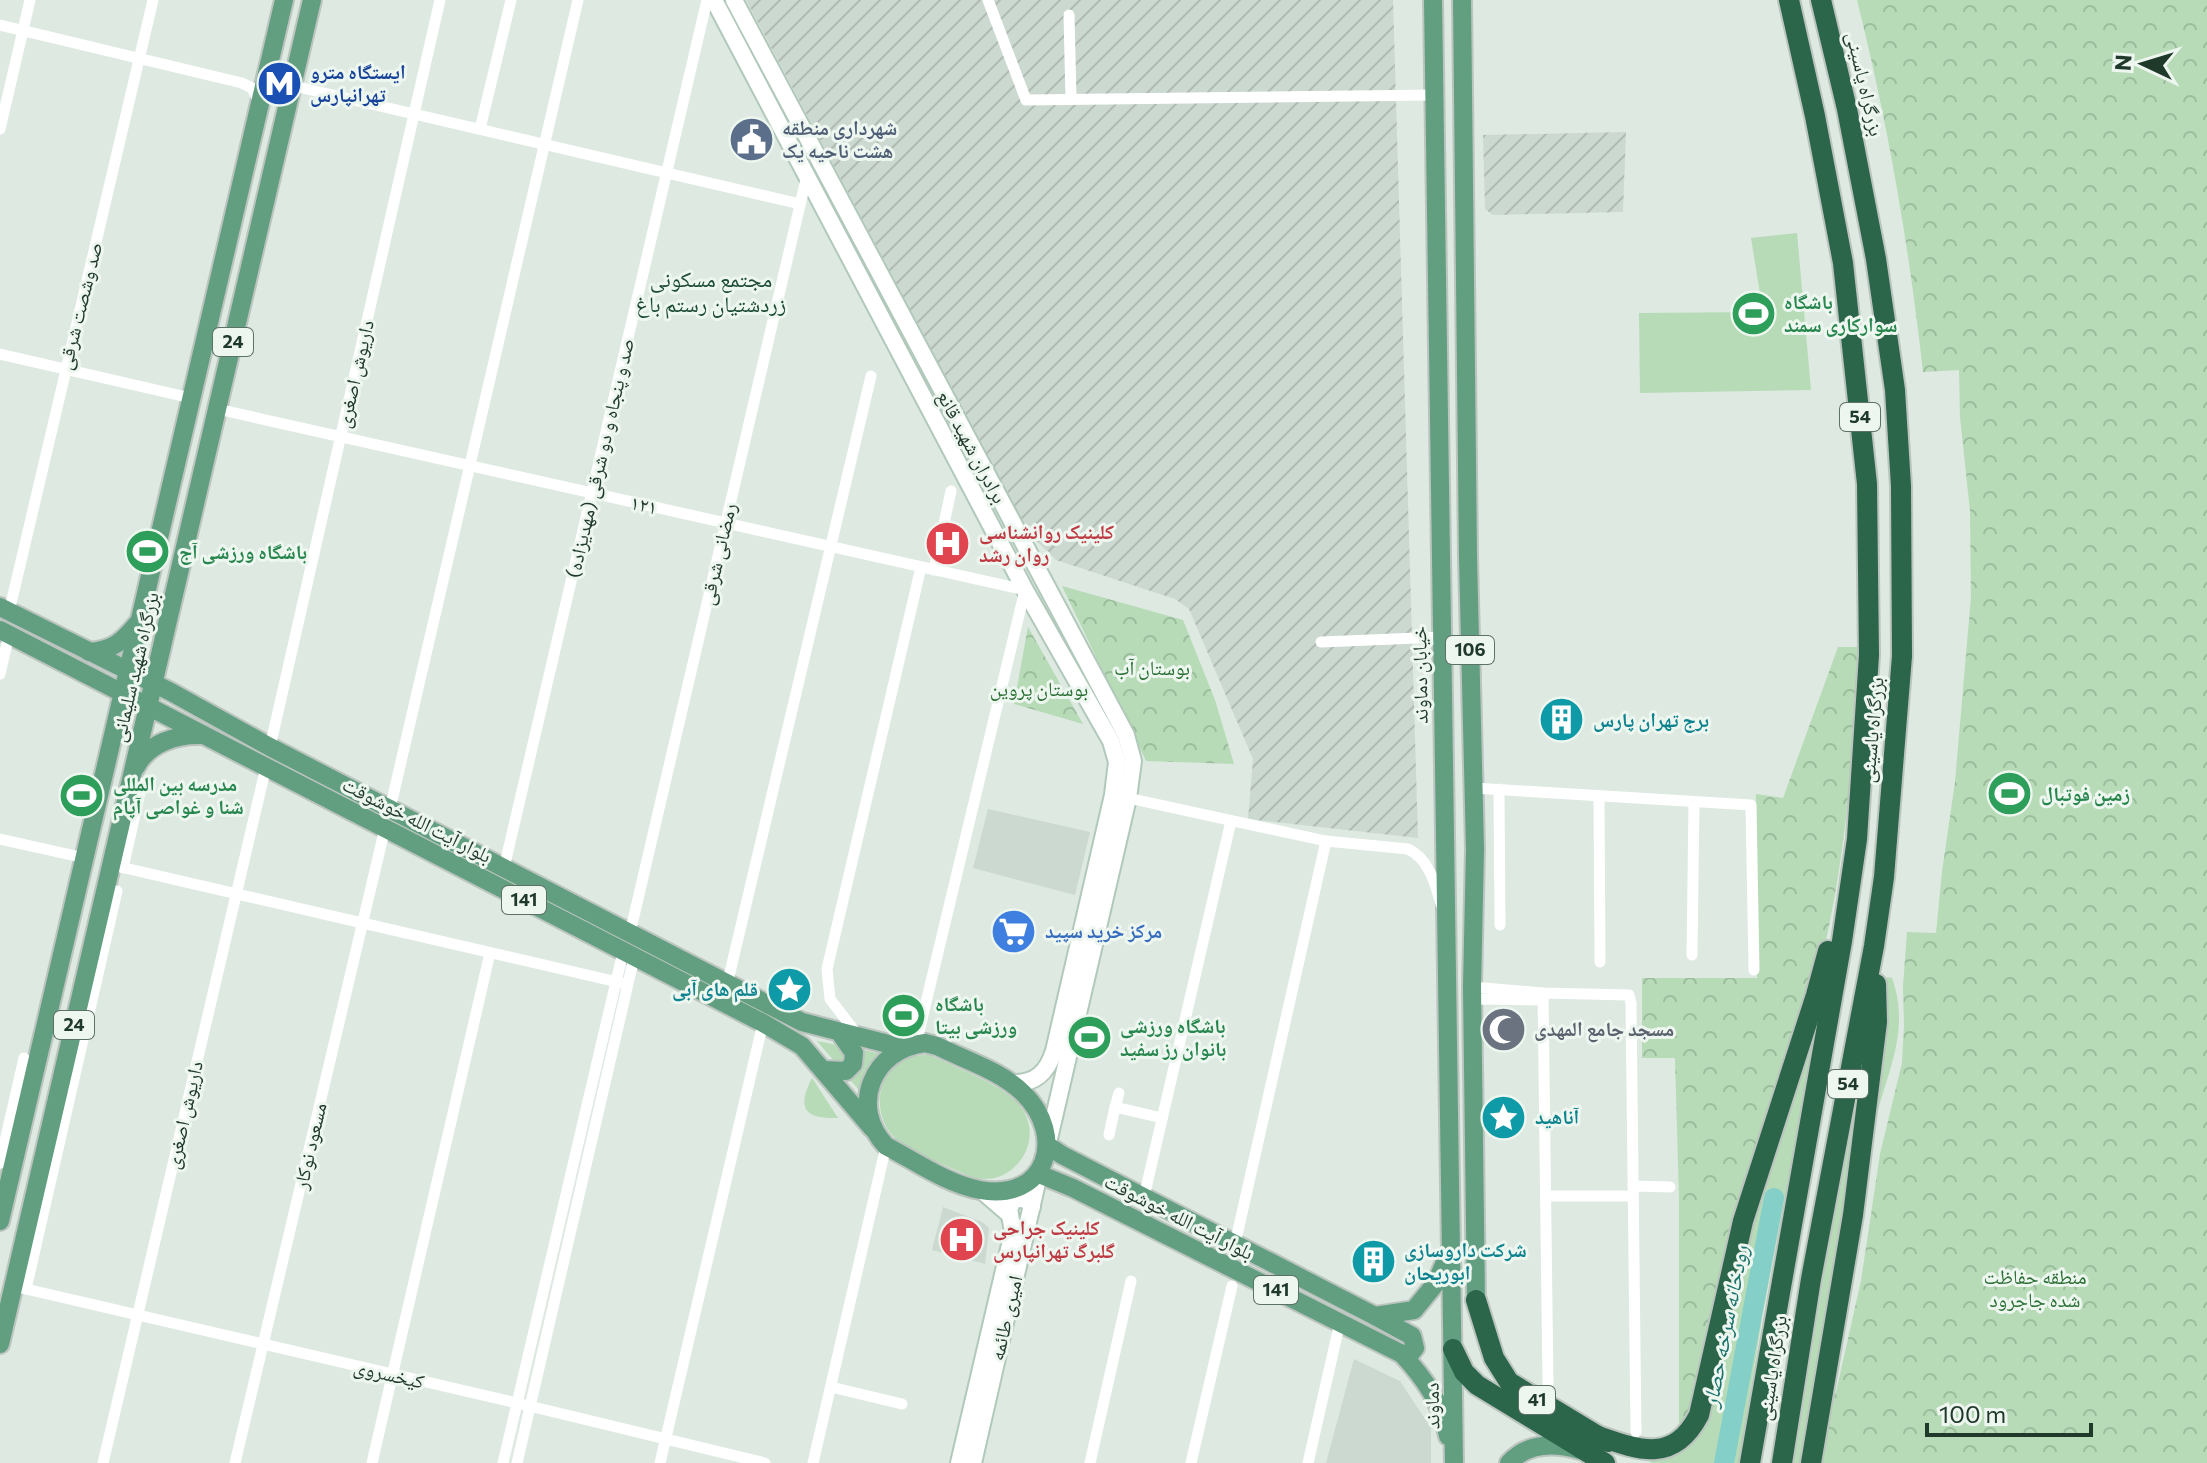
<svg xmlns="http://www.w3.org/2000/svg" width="2207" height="1463" font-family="Commissioner,'Noto Naskh Arabic',sans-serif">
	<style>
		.built { fill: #ccd9d0 }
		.industrial { fill: url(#industrial-furrows) }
		.green { fill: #b6dbb6 }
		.park { fill: url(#park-crowns) }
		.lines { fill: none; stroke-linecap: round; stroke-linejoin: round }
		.river { stroke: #84d0c8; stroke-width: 20 }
		.secondary-casing { stroke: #b1c9ba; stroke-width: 20 }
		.primary-casing { stroke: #bcc4bf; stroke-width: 22 }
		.highway-casing { stroke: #bcc4bf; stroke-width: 24 }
		.street { stroke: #fff; stroke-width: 11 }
		.secondary { stroke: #fff; stroke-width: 16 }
		.primary { stroke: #619f80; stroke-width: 18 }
		.highway { stroke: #2b654a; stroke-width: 20 }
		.labels { text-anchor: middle; stroke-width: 6; stroke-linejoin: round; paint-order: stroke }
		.shield { fill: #eef6f0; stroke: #5d7266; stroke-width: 2 }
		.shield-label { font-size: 18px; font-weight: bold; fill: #1f392b }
		.transit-label { font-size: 20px; font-weight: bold; fill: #164399; stroke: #eef6f0; text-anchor: start }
		.street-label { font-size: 20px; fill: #1f392b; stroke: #eef6f0 }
		.service-label { font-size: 20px; font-weight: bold; fill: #4e5e75; stroke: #eef6f0; text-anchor: start }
		.leisure-label { font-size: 20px; font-weight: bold; fill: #27864d; stroke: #eef6f0; text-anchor: start }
		.health-label { font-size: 20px; font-weight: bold; fill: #be3a42; stroke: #eef6f0; text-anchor: start }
		.park-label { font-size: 20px; fill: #296f33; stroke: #eef6f0 }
		.culture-label { font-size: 20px; font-weight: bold; fill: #0d838f; stroke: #eef6f0; text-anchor: start }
		.shop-label { font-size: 20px; font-weight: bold; fill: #366cbe; stroke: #eef6f0; text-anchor: start }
		.worship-label { font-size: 20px; font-weight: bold; fill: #5b616d; stroke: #eef6f0; text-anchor: start }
		.neighbourhood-label { font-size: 22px; fill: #1b4b33; stroke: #eef6f0 }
		.water-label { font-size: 22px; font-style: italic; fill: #1a746c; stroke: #eef6f0 }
	</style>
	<defs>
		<pattern id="industrial-furrows" width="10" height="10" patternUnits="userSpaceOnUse" patternTransform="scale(2)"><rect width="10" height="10" fill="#ccd9d0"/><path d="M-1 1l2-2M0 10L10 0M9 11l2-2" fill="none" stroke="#afbbb3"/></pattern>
		<pattern id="park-crowns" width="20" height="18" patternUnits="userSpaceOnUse" patternTransform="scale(2)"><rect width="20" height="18" fill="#b6dbb6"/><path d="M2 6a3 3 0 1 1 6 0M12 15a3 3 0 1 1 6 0" fill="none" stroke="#9cbd9d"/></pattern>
	</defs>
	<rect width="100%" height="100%" fill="#dde9e1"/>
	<g class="built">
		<path d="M988 809 1090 832 1075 895 973 868Z"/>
		<path d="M943 1207 982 1222 989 1228 985 1264 932 1250Z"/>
		<path d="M1354 1359 1400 1381 1431 1428V1463H1326Z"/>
	</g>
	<g class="industrial">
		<path d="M746 0H1393L1418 838 1248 819 1253 759 1189 609 1175 599 1056 560 1028 532Z"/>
		<path d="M1626 132 1623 212 1493 215 1485 209 1483 135Z"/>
	</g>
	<g class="green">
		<path d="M1797 233 1811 390 1640 393 1639 313 1763 312 1751 238Z"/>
		<path d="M1887 977 1892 978C1912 1034 1884 1076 1874 1128 1861 1194 1859 1262 1840 1328Z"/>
		<path d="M1825 983 1762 1318 1739 1463H1652L1626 1449 1677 1447 1731 1285Z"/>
		<path d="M817 1041 878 1053 867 1070 859 1090Z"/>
		<path d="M930 1055C955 1068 1003 1084 1020 1106 1049 1142 1008 1196 965 1174 947 1166 906 1150 894 1137 870 1113 877 1067 911 1057 917 1055 924 1055 930 1055Z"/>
		<path d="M1864 1064 1808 1463H1794L1825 1267Z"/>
		<path d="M812 1078 838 1118C805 1119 796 1109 812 1078Z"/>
	</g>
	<g class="park">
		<path d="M1857 0H2207V1463H1800L1836 1392 1861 1281 1880 1154 1902 1063 1904 1026 1903 986 1907 932 1936 933 1942 872 1955 782 1971 597 1970 511 1960 417 1959 370 1923 372C1909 246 1888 123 1857 0Z"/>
		<path d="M1062 586 1183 620 1215 700 1234 764 1146 761Z"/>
		<path d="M1028 627 1083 724 1014 704Z"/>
		<path d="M1838 647H1858C1854 748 1847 846 1825 945L1702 1394 1679 1437V1198L1675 1058H1642V978H1757L1756 794 1783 798Z"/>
	</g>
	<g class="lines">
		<path class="river" d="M1724 1463 1774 1198"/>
		<defs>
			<g id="secondary">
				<path d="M714 0 1025 590 1111 741 1117 762 1113 795 1054 1051C1047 1073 1035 1084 1012 1083"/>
				<path d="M734 0 1126 735 1133 761 1128 798 1048 1143"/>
				<path d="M1010 1215 1009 1208 1015 1198 1027 1200 1032 1207"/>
				<path d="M959 1463 1013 1232 1010 1215 981 1190"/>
				<path d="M973 1463 1039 1174"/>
			</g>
			<g id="primary">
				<path d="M1433 0 1454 1463"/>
				<path d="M1462 0 1468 557 1475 849 1472 987 1476 1300"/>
				<path d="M0 607 171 692 270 747 802 1022 904 1048"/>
				<path d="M0 630 763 1023 802 1046 872 1128"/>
				<path d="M89 652C113 650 122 642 137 624"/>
				<path d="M136 767C148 743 177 734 202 735"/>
				<path d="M925 1043 937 1046C965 1060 1001 1071 1023 1093 1067 1136 1047 1202 980 1190 947 1184 915 1161 886 1146 849 1107 872 1049 925 1043Z"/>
				<path d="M823 1070 846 1071 853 1064 854 1053 840 1033"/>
				<path d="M1047 1145 1062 1155 1375 1316 1414 1310 1436 1283 1448 1255"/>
				<path d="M1039 1174 1073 1188 1402 1354C1424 1378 1442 1403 1448 1436"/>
				<path d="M0 1221 284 0"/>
				<path d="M1375 1316 1412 1336 1415 1348 1411 1353 1402 1354"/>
				<path d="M0 1344 312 0"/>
				<path d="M1509 1463C1528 1442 1555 1443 1580 1450"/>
			</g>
			<g id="highway">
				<path d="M1476 1300 1494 1358 1509 1382 1608 1442"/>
				<path d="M1453 1349 1464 1372 1477 1385 1605 1463"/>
				<path d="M1598 1436C1641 1451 1674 1463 1699 1415L1743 1221 1816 995 1828 951"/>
				<path d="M1750 1463 1842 941 1857 839 1869 655 1867 484 1843 263 1815 116 1789 0"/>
				<path d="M1782 1463 1811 1279 1874 946 1884 877 1902 656 1901 486 1895 390 1876 259 1847 109 1821 0"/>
				<path d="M1811 1463 1853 1215 1877 1022 1876 984"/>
			</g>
		</defs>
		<use href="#secondary" class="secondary-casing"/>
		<use href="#primary" class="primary-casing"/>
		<use href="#highway" class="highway-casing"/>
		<g class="street">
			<path d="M988 0 1026 100 1434 95"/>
			<path d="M1069 15 1071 99"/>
			<path d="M0 25 242 83 252 88 259 102"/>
			<path d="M294 86 800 204"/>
			<path d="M0 129 30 0"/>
			<path d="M480 129 511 0"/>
			<path d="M0 354 191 398"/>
			<path d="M217 409 1025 590"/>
			<path d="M934 570 951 491"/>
			<path d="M9 612 153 0"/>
			<path d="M1321 642 1442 637"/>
			<path d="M0 674 9 635"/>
			<path d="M270 747 440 0"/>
			<path d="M1473 788 1751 805 1754 970"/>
			<path d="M1499 789 1500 925"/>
			<path d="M1599 796 1600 962"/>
			<path d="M1128 798 1326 841 1408 849C1429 859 1435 883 1441 904"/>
			<path d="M390 809 578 0"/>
			<path d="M0 839 85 858"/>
			<path d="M112 865 626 984"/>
			<path d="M123 868 142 783"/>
			<path d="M504 868 707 0"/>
			<path d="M630 933 807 175"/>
			<path d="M1692 955 1694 802"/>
			<path d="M727 985 871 376"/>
			<path d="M1472 987 1543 993 1629 995 1631 1003"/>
			<path d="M1543 993 1548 1384"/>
			<path d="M1472 999 1543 1000"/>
			<path d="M1631 1003 1636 1432"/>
			<path d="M857 1034 830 999 827 969 921 567"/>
			<path d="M916 1044 1025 590"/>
			<path d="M1119 1093 1115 1107 1162 1118"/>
			<path d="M1109 1135 1115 1107"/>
			<path d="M0 1163 24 1058"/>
			<path d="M1633 1186 1670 1187"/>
			<path d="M1546 1196H1633"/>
			<path d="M1144 1197 1231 821"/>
			<path d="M1235 1244 1326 841"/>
			<path d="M13 1286 517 1403 765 1463"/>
			<path d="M26 1289 117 891"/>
			<path d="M831 1387 902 1404"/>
			<path d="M103 1463 266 767"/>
			<path d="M235 1463 385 828"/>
			<path d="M372 1463 490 953"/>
			<path d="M503 1463 623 952"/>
			<path d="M517 1463 634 958"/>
			<path d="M660 1463 763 1023"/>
			<path d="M813 1463 886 1146"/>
			<path d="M1090 1463 1131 1281"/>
			<path d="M1191 1463 1232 1286"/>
			<path d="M1308 1463 1340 1322"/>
		</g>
		<use href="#secondary" class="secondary"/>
		<use href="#primary" class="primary"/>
		<use href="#highway" class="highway"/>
	</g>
	<defs>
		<symbol id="metro-disc" viewBox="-11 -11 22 22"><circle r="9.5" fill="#1a4fb4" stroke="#eef6f0"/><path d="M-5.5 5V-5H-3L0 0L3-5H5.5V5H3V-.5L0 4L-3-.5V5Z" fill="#fff"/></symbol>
		<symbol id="civic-disc" viewBox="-11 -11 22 22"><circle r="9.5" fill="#5c6f8a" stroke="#eef6f0"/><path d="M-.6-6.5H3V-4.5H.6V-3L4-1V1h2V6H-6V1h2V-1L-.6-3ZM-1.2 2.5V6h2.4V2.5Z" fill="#fff"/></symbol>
		<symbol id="stadium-disc" viewBox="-11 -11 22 22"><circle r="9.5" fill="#2e9e5b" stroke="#eef6f0"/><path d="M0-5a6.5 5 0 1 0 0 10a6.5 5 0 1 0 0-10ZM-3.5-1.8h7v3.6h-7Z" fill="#fff"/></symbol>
		<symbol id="hospital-disc" viewBox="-11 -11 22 22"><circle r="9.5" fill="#e0444e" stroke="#eef6f0"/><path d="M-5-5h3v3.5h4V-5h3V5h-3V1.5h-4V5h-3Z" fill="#fff"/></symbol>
		<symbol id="building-disc" viewBox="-11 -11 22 22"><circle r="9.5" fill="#0f9aa8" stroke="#eef6f0"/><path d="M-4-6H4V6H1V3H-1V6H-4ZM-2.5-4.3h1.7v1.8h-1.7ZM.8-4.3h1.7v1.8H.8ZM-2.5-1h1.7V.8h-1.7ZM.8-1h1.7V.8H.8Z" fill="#fff"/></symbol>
		<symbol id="supermarket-disc" viewBox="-11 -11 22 22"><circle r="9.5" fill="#3f7fe0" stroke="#eef6f0"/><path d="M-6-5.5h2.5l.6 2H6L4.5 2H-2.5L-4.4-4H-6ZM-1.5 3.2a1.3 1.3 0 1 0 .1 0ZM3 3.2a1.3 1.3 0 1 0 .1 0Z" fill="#fff"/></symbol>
		<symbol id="sight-disc" viewBox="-11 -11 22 22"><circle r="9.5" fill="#0f9aa8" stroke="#eef6f0"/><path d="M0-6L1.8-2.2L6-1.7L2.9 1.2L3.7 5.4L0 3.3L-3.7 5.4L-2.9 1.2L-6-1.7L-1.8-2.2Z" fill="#fff"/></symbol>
		<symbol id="mosque-disc" viewBox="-11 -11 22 22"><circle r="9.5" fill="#6b7280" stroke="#eef6f0"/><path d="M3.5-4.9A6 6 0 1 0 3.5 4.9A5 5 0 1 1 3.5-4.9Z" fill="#fff"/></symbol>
	</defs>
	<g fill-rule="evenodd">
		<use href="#metro-disc" x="254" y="58" width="51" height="51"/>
		<use href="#civic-disc" x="726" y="114" width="51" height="51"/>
		<use href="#stadium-disc" x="1728" y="288" width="51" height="51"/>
		<use href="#hospital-disc" x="922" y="518" width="51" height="51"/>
		<use href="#stadium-disc" x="122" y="526" width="51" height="51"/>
		<use href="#building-disc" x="1536" y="694" width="51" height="51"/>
		<use href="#stadium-disc" x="1984" y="768" width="51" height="51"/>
		<use href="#stadium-disc" x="56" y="770" width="51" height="51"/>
		<use href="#supermarket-disc" x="988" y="906" width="51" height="51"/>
		<use href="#sight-disc" x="764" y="964" width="51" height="51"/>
		<use href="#stadium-disc" x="878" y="990" width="51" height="51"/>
		<use href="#mosque-disc" x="1478" y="1004" width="51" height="51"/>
		<use href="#stadium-disc" x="1064" y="1012" width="51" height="51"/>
		<use href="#sight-disc" x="1478" y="1092" width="51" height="51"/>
		<use href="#hospital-disc" x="936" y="1214" width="51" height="51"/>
		<use href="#building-disc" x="1348" y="1236" width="51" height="51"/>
	</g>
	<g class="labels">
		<g class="shield">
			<rect x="213" y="328" width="40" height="28" rx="6"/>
			<rect x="1840" y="403" width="40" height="28" rx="6"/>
			<rect x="1446" y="636" width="48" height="28" rx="6"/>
			<rect x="502" y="886" width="44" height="28" rx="6"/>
			<rect x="54" y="1011" width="40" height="28" rx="6"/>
			<rect x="1828" y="1070" width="40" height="28" rx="6"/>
			<rect x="1254" y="1276" width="44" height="28" rx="6"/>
			<rect x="1519" y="1386" width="36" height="28" rx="6"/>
		</g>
		<g class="shield-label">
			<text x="233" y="348">24</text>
			<text x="1860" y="423">54</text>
			<text x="1470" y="656">106</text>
			<text x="524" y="906">141</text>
			<text x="74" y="1031">24</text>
			<text x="1848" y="1090">54</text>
			<text x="1276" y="1296">141</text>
			<text x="1537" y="1406">41</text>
		</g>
		<g class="transit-label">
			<text x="310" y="79">ایستگاه مترو<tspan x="310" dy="23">تهرانپارس</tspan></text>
		</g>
		<g class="street-label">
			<text transform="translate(1865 84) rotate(77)" y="7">بزرگراه یاسینی</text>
			<text transform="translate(80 306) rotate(-76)" y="7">صد وشصت شرقی</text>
			<text transform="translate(355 374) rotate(-77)" y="7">داریوش اصغری</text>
			<text transform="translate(972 447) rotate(62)" y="7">برادران شهید قانع</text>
			<text transform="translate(600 458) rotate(-77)" y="7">صد و پنجاه و دو شرقی (مهدیزاده)</text>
			<text transform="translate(644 505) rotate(13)" y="7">۱۲۱</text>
			<text transform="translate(718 554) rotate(-77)" y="7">رمضانی شرقی</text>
			<text transform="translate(135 667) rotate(-77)" y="7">بزرگراه شهید سلیمانی</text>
			<text transform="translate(1420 675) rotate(-91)" y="7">خیابان دماوند</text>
			<text transform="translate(1872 730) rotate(-85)" y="7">بزرگراه یاسینی</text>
			<text transform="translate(417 820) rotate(27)" y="7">بلوار آیت الله خوشوقت</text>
			<text transform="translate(184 1115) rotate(-77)" y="7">داریوش اصغری</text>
			<text transform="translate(310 1146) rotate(-77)" y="7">مسعود نوکار</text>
			<text transform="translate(1179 1217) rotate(27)" y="7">بلوار آیت الله خوشوقت</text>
			<text transform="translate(1006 1318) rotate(-77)" y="7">امیری طائمه</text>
			<text transform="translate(1772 1368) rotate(-81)" y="7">بزرگراه یاسینی</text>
			<text transform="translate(389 1374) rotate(13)" y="7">کیخسروی</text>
			<text transform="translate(1432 1406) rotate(-91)" y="7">دماوند</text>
		</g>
		<g class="service-label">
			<text x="782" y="135">شهرداری منطقه<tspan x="782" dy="23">هشت ناحیه یک</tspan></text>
		</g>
		<g class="leisure-label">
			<text x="1784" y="309">باشگاه<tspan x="1784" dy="23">سوارکاری سمند</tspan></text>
			<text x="179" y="559">باشگاه ورزشی آج</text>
			<text x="113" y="791">مدرسه بین المللی<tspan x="113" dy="23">شنا و غواصی آپام</tspan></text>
			<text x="2041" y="801">زمین فوتبال</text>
			<text x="935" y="1011">باشگاه<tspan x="935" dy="23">ورزشی بیتا</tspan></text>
			<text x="1120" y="1033">باشگاه ورزشی<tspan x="1120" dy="23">بانوان رز سفید</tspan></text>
		</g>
		<g class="health-label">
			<text x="979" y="539">کلینیک روانشناسی<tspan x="979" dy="23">روان رشد</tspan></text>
			<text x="993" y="1235">کلینیک جراحی<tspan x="993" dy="23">گلبرگ تهرانپارس</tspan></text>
		</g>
		<g class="park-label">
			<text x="1152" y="675">بوستان آب</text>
			<text x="1039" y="696">بوستان پروین</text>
			<text x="2035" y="1284">منطقه حفاظت<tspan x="2035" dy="23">شده جاجرود</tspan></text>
		</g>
		<g class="culture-label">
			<text x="1593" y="727">برج تهران پارس</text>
			<text x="758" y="996" text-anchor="end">قلم های آبی</text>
			<text x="1535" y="1124">آناهید</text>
			<text x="1404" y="1257">شرکت داروسازی<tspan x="1404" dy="23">ابوریحان</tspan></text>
		</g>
		<g class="shop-label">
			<text x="1045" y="938">مرکز خرید سپید</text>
		</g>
		<g class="worship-label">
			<text x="1534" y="1036">مسجد جامع المهدی</text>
		</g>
		<g class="neighbourhood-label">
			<text x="711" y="287">مجتمع مسکونی<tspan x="711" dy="25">زردشتیان رستم باغ</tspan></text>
		</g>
		<g class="water-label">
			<text transform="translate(1725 1326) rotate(-79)" y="8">رودخانه سرخه حصار</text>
		</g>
	</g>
	<g transform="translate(2143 64) rotate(274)" stroke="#eef6f0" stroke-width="6" paint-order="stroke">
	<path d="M0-6L14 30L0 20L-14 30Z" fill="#1f392b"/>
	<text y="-12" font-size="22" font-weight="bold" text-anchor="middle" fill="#1f392b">N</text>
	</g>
	<path d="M1927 1423v12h164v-12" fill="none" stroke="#1f392b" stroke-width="4"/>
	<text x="1939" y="1423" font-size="24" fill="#1f392b" stroke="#eef6f0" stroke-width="6" paint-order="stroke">100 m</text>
</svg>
